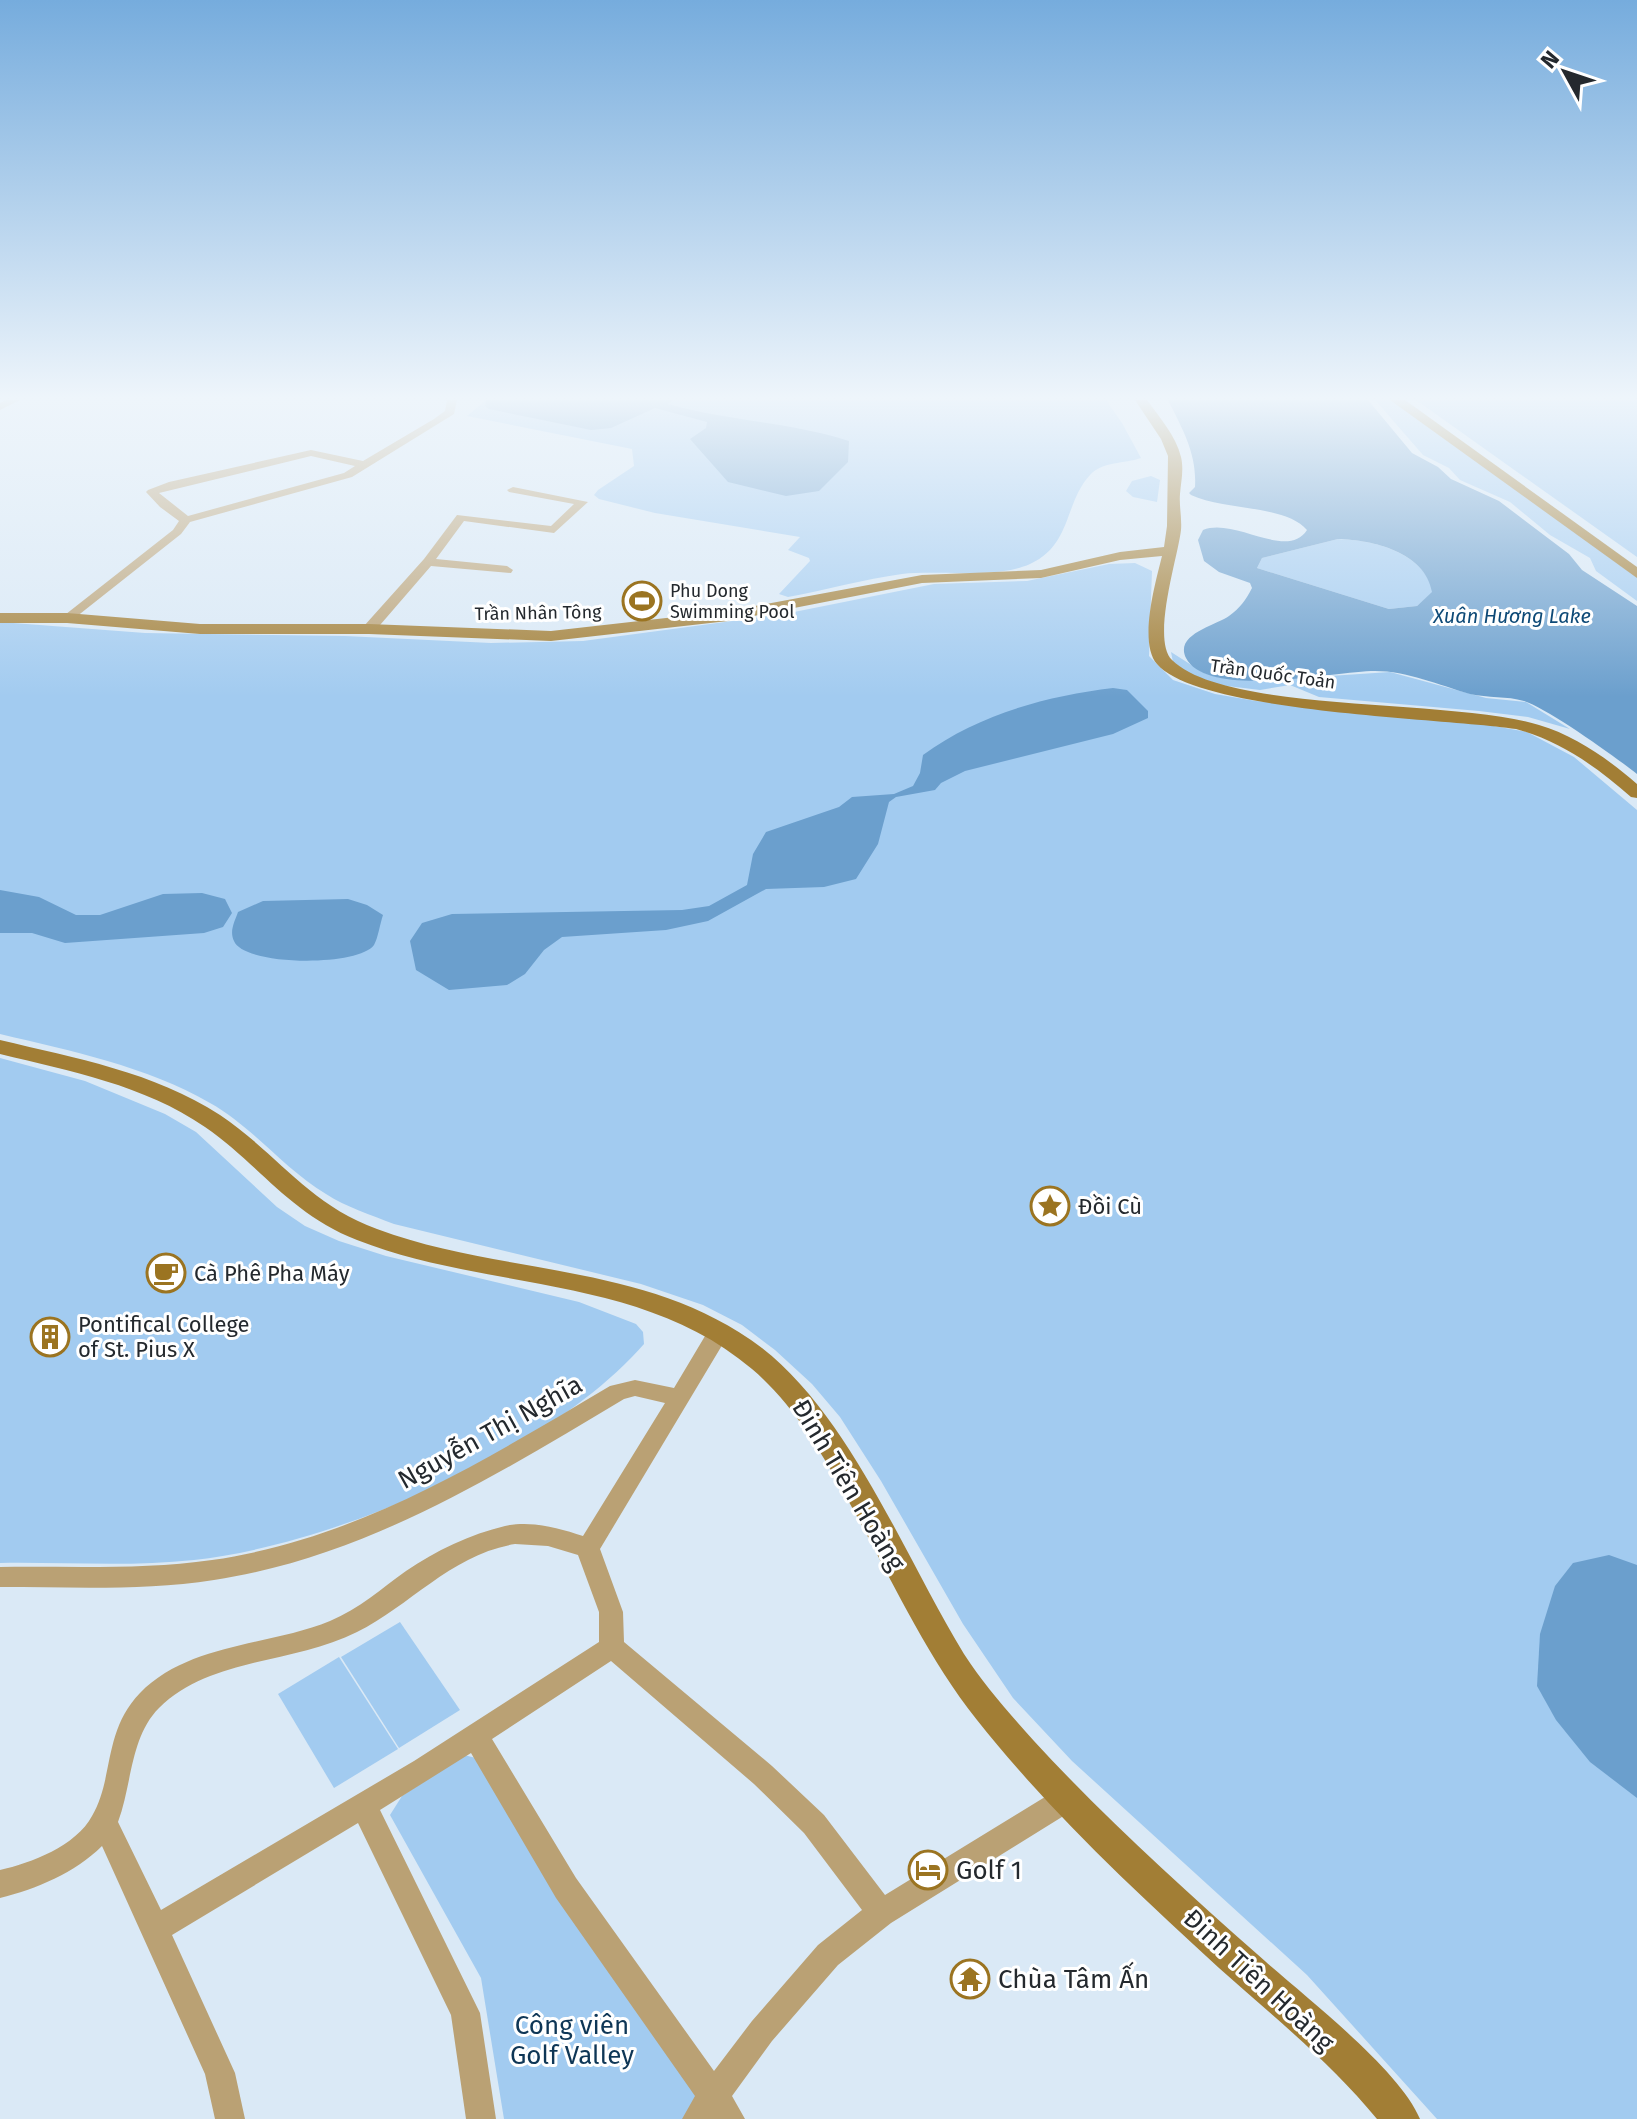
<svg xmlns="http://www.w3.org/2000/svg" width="1637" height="2119" font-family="'Fira Sans',sans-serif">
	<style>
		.green { fill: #a2cbf0 }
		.water { fill: #6b9fcd; fill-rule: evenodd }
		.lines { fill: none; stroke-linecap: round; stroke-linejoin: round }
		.minor { fill: #baa174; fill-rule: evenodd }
		.secondary { fill: #a27e35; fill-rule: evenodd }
		.labels { text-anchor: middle; stroke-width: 6; stroke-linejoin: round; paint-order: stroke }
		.far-poi-label { font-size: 18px; fill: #24292e; stroke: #fff; text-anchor: start }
		.far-street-label { font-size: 18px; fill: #24292e; stroke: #fff }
		.far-water-label { font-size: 20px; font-style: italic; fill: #0e4a77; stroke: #fff }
		.poi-label { font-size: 22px; fill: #24292e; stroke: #fff; text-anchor: start }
		.near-street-label { font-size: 26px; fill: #24292e; stroke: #fff }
		.near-poi-label { font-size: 26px; fill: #24292e; stroke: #fff; text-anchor: start }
		.near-park-label { font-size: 26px; fill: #0e3656; stroke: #fff }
	</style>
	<rect width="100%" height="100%" fill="#dae9f6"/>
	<g class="green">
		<path d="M486 400H1106L1122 423 1141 458C1124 464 1103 461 1090 475 1064 503 1072 545 1030 564 997 579 939 570 902 574 864 579 826 590 788 597L779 594 810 561 809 558 788 550 800 537 655 513 599 499 594 495 598 490 634 466 632 449 467 416Z"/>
		<path d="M1392 400 1637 572V601L1596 571 1590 558 1550 535 1510 502 1460 480 1449 468 1423 455 1376 401Z"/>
		<path d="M1416 400H1637V557Z"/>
		<path d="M1151 476 1160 480 1157 502 1133 497 1126 491 1132 481Z"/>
		<path d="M1338 539C1373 540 1424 552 1433 592L1417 606 1389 609 1257 568 1262 558Z"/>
		<path d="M1135 563 1152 571 1149 656 1173 680 1215 694 1256 701 1449 718 1527 732 1574 757 1637 810V2119H1437L1307 1975 1072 1761 1013 1698 963 1624 881 1481 840 1417 812 1384 775 1350 742 1325 703 1305 641 1284 394 1224C371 1215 346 1207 326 1194 284 1169 253 1127 210 1103 146 1066 71 1051 0 1034V622L145 633 345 636 491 643 583 641 784 614 934 584 1027 581 1109 564Z"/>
		<path d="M1171 652 1204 673 1220 678 1284 679 1390 672 1486 698 1526 702 1570 729 1528 717 1479 711 1319 697 1290 685 1260 690 1219 685 1194 677 1173 662Z"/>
		<path d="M0 1058 85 1081 165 1114 196 1132 277 1207 305 1226 339 1241 386 1256 579 1302 636 1324 643 1332 644 1344C551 1451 334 1545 194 1560 130 1567 64 1562 0 1563Z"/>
		<path d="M400 1622 460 1710 399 1748 341 1657Z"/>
		<path d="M339 1657 398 1749 334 1788 278 1694Z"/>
		<path d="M464 1755 480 1759 698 2094 692 2119H504L481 1978 390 1815 402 1796Z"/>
	</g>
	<g class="water">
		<path d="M486 400H673L668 404C727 421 790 422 849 441L848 462 819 491 786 496 728 482 690 439 706 428 707 422 655 408 611 428 591 430 489 409 485 406Z"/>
		<path d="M1368 400 1412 453 1438 467 1451 479 1499 501 1569 554 1582 570 1637 606V774C1617 758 1547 708 1524 701 1507 696 1488 698 1470 694 1439 685 1407 671 1375 671 1335 671 1208 700 1186 658 1174 634 1217 625 1229 616 1240 608 1246 600 1252 588L1250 583 1219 572 1204 561 1198 540 1203 530C1235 517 1287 561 1307 530 1286 505 1222 510 1191 495L1189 493 1195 487C1197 454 1183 430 1168 400ZM1338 539C1373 540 1425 552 1432 592L1417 606 1389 609 1257 568 1262 558Z"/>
		<path d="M1113 688 1127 690 1148 711V718L1113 734 965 771 941 783 935 790 896 797 889 802 878 844 856 879 824 887 766 889 708 921 666 930 562 937 544 950 525 974 507 985 449 990 416 970 410 941 422 923 452 914 682 910 709 906 747 885 753 854 766 832 839 807 852 797 894 794 913 786 920 773 923 755C977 715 1046 696 1113 688Z"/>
		<path d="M0 890 39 897 76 915H100L163 894 202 893 225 899 232 913 223 927 204 933 65 943 32 933H0Z"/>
		<path d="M348 899 367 905 383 915C380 924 378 938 374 945 358 967 244 966 234 941 229 931 235 921 238 912L263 901Z"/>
		<path d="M1609 1555 1637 1565V1798L1590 1762 1556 1720 1537 1686 1540 1634 1555 1586 1573 1563Z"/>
	</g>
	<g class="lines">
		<g class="minor">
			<path d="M6 400H20L0 410V403Z"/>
			<path d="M447 400H457L454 414 352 477 190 522 181 534 71 621 61 618 173 530 179 521 160 507 146 492 148 490 169 482 311 450 363 461 434 419 445 411ZM311 456 355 466 344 473 188 516 159 493Z"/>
			<path d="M513 487 588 502 554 533 464 521 436 559 507 566 513 570 511 573 431 566 374 632H364V626L424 559 457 515 551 526 574 504 509 492 507 490Z"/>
			<path d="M719 1324 727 1326 730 1332 600 1549 623 1612 624 1642 772 1766 824 1815 885 1895 1058 1789 1068 1785 1078 1789 1081 1798 1078 1807 891 1923 838 1965 772 2041 732 2096 745 2119H682L695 2096 556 1898 471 1753 380 1810 480 2013 496 2119H466L451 2015 358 1823 172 1935 235 2073 245 2119H215L205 2074 102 1846C75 1873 36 1889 0 1898V1870C31 1863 76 1846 92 1816 114 1779 103 1731 140 1693 189 1643 269 1646 330 1621 359 1609 382 1588 406 1571 435 1551 471 1534 505 1526 531 1520 558 1528 583 1536L665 1403 635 1396 624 1399C495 1476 365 1557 214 1580 143 1591 71 1587 0 1587V1567C71 1566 142 1570 212 1560 359 1539 485 1460 610 1386L635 1380 674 1388 711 1326ZM515 1544 548 1546 578 1555 599 1612V1642L414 1761 161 1910 118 1822C132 1785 130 1737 159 1708 211 1657 294 1664 357 1632 411 1605 452 1554 515 1544ZM611 1661 754 1784 804 1833 862 1910 818 1945 752 2021 714 2071 576 1878 492 1739Z"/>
		</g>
		<g class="secondary">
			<path d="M1135 400H1147C1160 418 1176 436 1181 457 1184 470 1181 481 1180 494 1179 506 1182 518 1181 530 1178 557 1151 639 1172 660 1227 714 1455 698 1539 725 1576 736 1608 759 1637 784V798L1631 797C1597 767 1560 741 1516 729 1444 718 1199 713 1157 664 1138 642 1156 581 1162 556L1120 560 1041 578 922 583 728 621 551 641 369 634H200L67 623H0V613H67L200 624H369L551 631 728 611 922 575 1041 570 1120 552 1164 547 1167 526 1168 456 1161 439Z"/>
			<path d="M1390 400H1405L1637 567V578Z"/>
			<path d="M0 1040C75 1058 154 1072 220 1115 278 1154 307 1203 377 1229 500 1275 638 1262 751 1340 846 1405 904 1556 964 1654 984 1685 1010 1714 1034 1741 1104 1817 1180 1886 1257 1954 1300 1993 1399 2068 1420 2119H1377C1331 2063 1273 2016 1219 1968 1134 1890 1049 1811 977 1720 923 1652 887 1569 844 1493 819 1448 791 1402 752 1369 641 1274 486 1291 357 1240 289 1213 261 1166 205 1127 144 1085 70 1071 0 1054Z"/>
		</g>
	</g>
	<linearGradient id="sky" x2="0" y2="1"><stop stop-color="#76acdd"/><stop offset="0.57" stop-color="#eef5fb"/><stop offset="1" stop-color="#eef5fb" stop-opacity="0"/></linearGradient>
	<rect width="1637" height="697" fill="url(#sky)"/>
	<defs>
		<symbol id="stadium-ring" viewBox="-11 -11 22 22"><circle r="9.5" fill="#fff" stroke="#9b7421" stroke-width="1.5"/><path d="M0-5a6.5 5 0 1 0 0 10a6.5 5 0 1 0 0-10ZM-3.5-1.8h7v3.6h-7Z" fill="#9b7421"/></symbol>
		<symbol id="sight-ring" viewBox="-11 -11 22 22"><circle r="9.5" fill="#fff" stroke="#9b7421" stroke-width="1.5"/><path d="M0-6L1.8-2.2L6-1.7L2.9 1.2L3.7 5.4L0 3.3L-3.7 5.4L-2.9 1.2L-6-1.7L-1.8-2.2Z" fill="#9b7421"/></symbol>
		<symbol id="cafe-ring" viewBox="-11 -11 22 22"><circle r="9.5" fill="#fff" stroke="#9b7421" stroke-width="1.5"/><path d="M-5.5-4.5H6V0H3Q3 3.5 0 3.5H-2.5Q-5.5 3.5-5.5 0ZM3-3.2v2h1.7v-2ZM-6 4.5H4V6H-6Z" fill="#9b7421"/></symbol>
		<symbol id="building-ring" viewBox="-11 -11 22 22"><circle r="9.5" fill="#fff" stroke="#9b7421" stroke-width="1.5"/><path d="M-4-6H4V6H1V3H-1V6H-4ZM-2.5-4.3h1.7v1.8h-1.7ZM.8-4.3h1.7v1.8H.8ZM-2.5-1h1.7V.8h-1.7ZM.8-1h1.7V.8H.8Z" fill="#9b7421"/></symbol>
		<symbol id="hotel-ring" viewBox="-11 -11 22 22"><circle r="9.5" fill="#fff" stroke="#9b7421" stroke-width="1.5"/><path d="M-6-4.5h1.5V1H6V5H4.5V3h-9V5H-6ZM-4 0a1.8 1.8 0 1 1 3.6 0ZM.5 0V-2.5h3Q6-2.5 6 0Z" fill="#9b7421"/></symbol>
		<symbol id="temple-ring" viewBox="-11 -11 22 22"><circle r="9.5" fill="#fff" stroke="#9b7421" stroke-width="1.5"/><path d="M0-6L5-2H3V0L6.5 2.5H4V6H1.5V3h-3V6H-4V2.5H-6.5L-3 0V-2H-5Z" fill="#9b7421"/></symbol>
	</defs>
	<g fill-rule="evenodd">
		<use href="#stadium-ring" x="620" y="579" width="44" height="44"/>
		<use href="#sight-ring" x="1028" y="1184" width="44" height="44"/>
		<use href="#cafe-ring" x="144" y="1251" width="44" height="44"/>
		<use href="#building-ring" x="28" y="1315" width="44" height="44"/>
		<use href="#hotel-ring" x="906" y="1848" width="44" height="44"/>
		<use href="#temple-ring" x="948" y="1957" width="44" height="44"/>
	</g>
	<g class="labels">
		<g class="far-poi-label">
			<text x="670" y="597">Phu Dong<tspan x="670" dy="21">Swimming Pool</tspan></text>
		</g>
		<g class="far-street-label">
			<text transform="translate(538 613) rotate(-1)" y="6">Trần Nhân Tông</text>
			<text transform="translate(1273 674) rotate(8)" y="6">Trần Quốc Toản</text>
		</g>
		<g class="far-water-label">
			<text x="1512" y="623">Xuân Hương Lake</text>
		</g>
		<g class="poi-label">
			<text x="1078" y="1214">Đồi Cù</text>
			<text x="194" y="1281">Cà Phê Pha Máy</text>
			<text x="78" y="1332">Pontifical College<tspan x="78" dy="25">of St. Pius X</tspan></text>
		</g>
		<g class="near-street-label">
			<text transform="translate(490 1432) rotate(-29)" y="9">Nguyễn Thị Nghĩa</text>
			<text transform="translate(849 1485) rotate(59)" y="9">Đinh Tiên Hoàng</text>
			<text transform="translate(1259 1980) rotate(43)" y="9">Đinh Tiên Hoàng</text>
		</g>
		<g class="near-poi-label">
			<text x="956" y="1879">Golf 1</text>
			<text x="998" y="1988">Chùa Tâm Ấn</text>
		</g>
		<g class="near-park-label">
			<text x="572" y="2034">Công viên<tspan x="572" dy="30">Golf Valley</tspan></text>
		</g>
	</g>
	<g transform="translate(1565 72) rotate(310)" stroke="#ffffff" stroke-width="6" paint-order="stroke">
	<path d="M0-6L14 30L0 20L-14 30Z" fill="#24292e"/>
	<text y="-12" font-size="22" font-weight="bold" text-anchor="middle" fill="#24292e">N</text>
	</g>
</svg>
